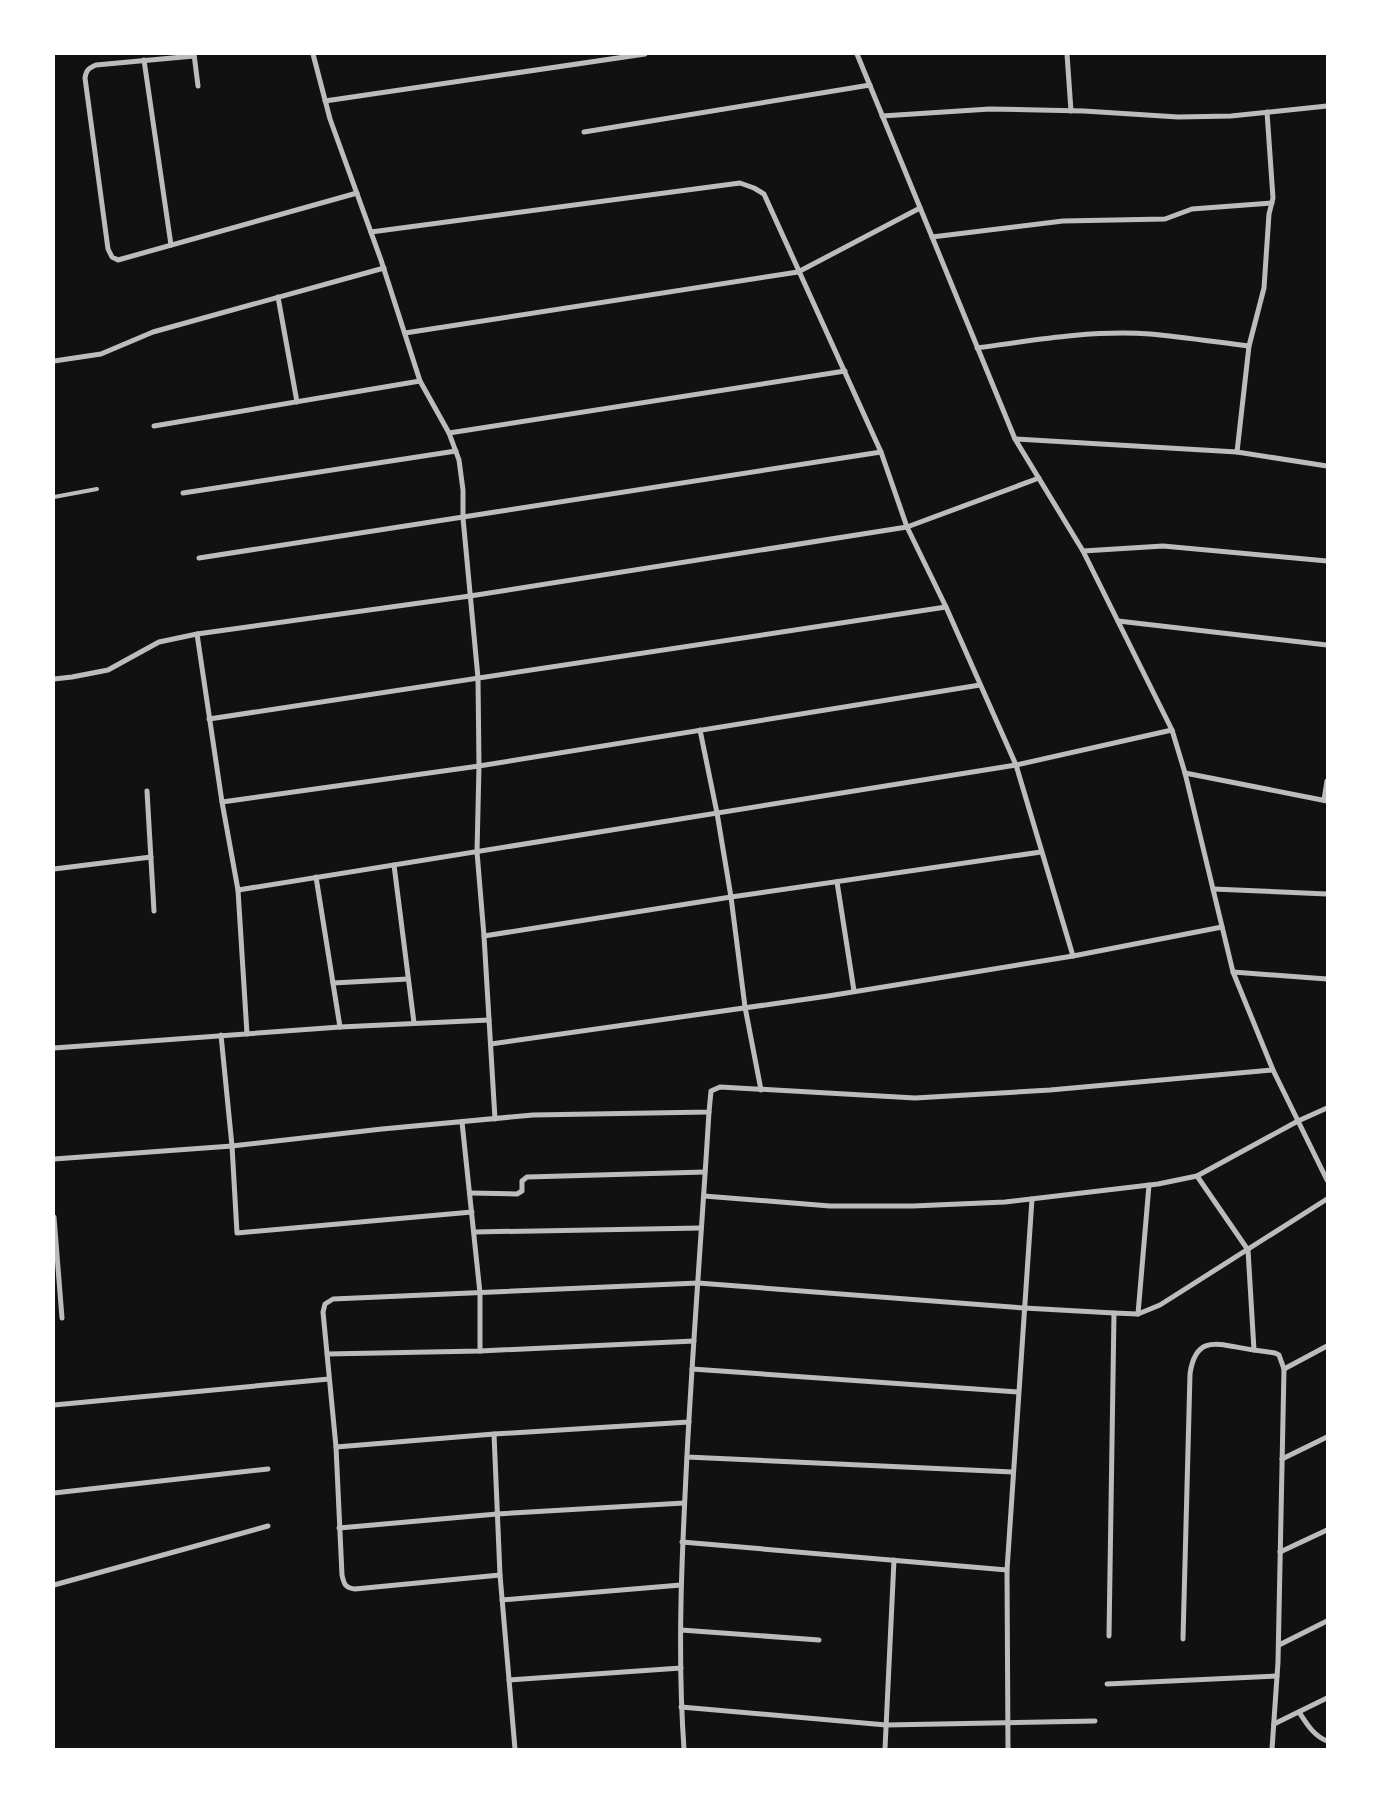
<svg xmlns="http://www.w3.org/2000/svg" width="1381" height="1803" font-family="'Exo 2',sans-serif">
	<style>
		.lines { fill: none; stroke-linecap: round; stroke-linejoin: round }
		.service { stroke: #bcbcbc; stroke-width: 4 }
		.minor { stroke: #bcbcbc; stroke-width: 5 }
	</style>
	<rect width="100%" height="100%" fill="#111"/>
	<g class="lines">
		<path class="service" d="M54 497 97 489"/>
		<g class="minor">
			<path d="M194 54 198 86"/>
			<path d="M313 54 330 119 381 260 420 381 449 433 459 460 463 490V518L478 678 479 766 477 852 484 936 731 897 1041 852"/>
			<path d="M857 54 1015 439 1083 551 1172 730 1185 773 1233 972 1273 1070 1327 1180"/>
			<path d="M1067 54 1071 111"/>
			<path d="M194 56 96 65C89 68 86 70 85 78L108 249 112 257 118 260 357 193"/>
			<path d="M144 60 171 245"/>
			<path d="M325 101 645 54"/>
			<path d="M882 116 990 109 1084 111 1178 117 1231 116 1327 106"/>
			<path d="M584 132 870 85"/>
			<path d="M371 232 740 183 754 188 764 194 881 452 907 527 946 607 1016 765 1073 956"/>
			<path d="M932 237 1063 221 1165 219 1192 209 1272 203"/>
			<path d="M278 297 297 402"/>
			<path d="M405 333 798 272 920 208"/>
			<path d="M977 348C1034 340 1092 330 1150 334 1183 337 1216 342 1249 346"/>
			<path d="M54 361 101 354 153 332 384 268"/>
			<path d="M154 426 420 381"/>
			<path d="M449 433 845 371"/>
			<path d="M1015 439 1237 452 1327 466"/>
			<path d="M1237 452 1249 346 1264 288 1269 214 1273 198 1267 112"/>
			<path d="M1039 478 907 527 470 596 197 634 222 802 238 890 1016 765 1172 730"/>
			<path d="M183 493 456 451"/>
			<path d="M1083 551 1163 546 1327 561"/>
			<path d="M199 558 881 452"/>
			<path d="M1118 621 1327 645"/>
			<path d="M54 679 72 677 108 670 159 642 197 634"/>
			<path d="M209 719 946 607"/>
			<path d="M700 730 717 813 731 897 745 1007 761 1090"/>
			<path d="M1185 773 1327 801"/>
			<path d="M147 791 154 911"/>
			<path d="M1324 800 1327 781"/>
			<path d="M222 802 479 766 980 685"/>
			<path d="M394 865 414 1023"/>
			<path d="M54 869 151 857"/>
			<path d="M316 877 340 1027"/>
			<path d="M837 882 854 991"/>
			<path d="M1213 889 1327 894"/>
			<path d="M238 890 247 1034"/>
			<path d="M484 936 495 1119"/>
			<path d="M1233 972 1327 979"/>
			<path d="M333 983 408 979"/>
			<path d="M221 1035 232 1146 237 1233 472 1212"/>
			<path d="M491 1044 828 996 1073 956 1222 927"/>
			<path d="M54 1048 340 1027 489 1020"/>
			<path d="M462 1122 480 1293V1351"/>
			<path d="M54 1159 232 1146 382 1129 533 1115 709 1112 711 1091 720 1087 915 1098 1050 1090 1273 1070"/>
			<path d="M1197 1176 1248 1250 1254 1350 1275 1353 1279 1355 1284 1369 1278 1662 1272 1749"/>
			<path d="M470 1193 517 1194 522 1191V1181L527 1177 705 1172"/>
			<path d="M704 1196 830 1206H913L1005 1202 1158 1184 1197 1176 1298 1121 1327 1108"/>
			<path d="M54 1217 62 1318"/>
			<path d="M474 1232 701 1228"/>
			<path d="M1138 1314 1149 1185"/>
			<path d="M327 1354 480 1351 694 1341"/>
			<path d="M692 1369 1018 1392"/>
			<path d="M1284 1369 1327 1346"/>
			<path d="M54 1405 329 1379"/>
			<path d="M494 1434 689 1422"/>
			<path d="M336 1447 494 1434 500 1575 515 1749"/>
			<path d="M687 1457 1013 1472"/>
			<path d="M1282 1459 1327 1437"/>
			<path d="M54 1493 268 1469"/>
			<path d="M339 1528 497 1514 684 1503"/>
			<path d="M682 1542 1007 1570"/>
			<path d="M1280 1552 1327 1530"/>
			<path d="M500 1575 355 1589C345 1588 344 1584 342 1575L336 1447 323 1312 325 1304 333 1299 698 1283 1024 1308 1114 1313 1138 1314 1160 1305 1327 1199"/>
			<path d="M54 1585 268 1526"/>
			<path d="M502 1600 681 1585"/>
			<path d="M681 1630 819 1640"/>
			<path d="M1109 1636 1114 1313"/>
			<path d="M1183 1639 1190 1374C1196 1331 1222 1346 1254 1350"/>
			<path d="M1279 1645 1327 1621"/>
			<path d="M509 1680 681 1668"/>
			<path d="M1107 1684 1277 1676"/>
			<path d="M681 1707 886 1725 1095 1721"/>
			<path d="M1299 1712C1307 1724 1313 1735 1327 1741"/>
			<path d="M1274 1724 1327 1698"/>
			<path d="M684 1749C677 1651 682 1553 687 1455 693 1341 702 1227 709 1112"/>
			<path d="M885 1749 894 1560"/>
			<path d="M1008 1749 1007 1570 1032 1199"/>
		</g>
	</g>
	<rect width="1381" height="1803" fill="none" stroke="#ffffff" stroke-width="110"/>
</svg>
